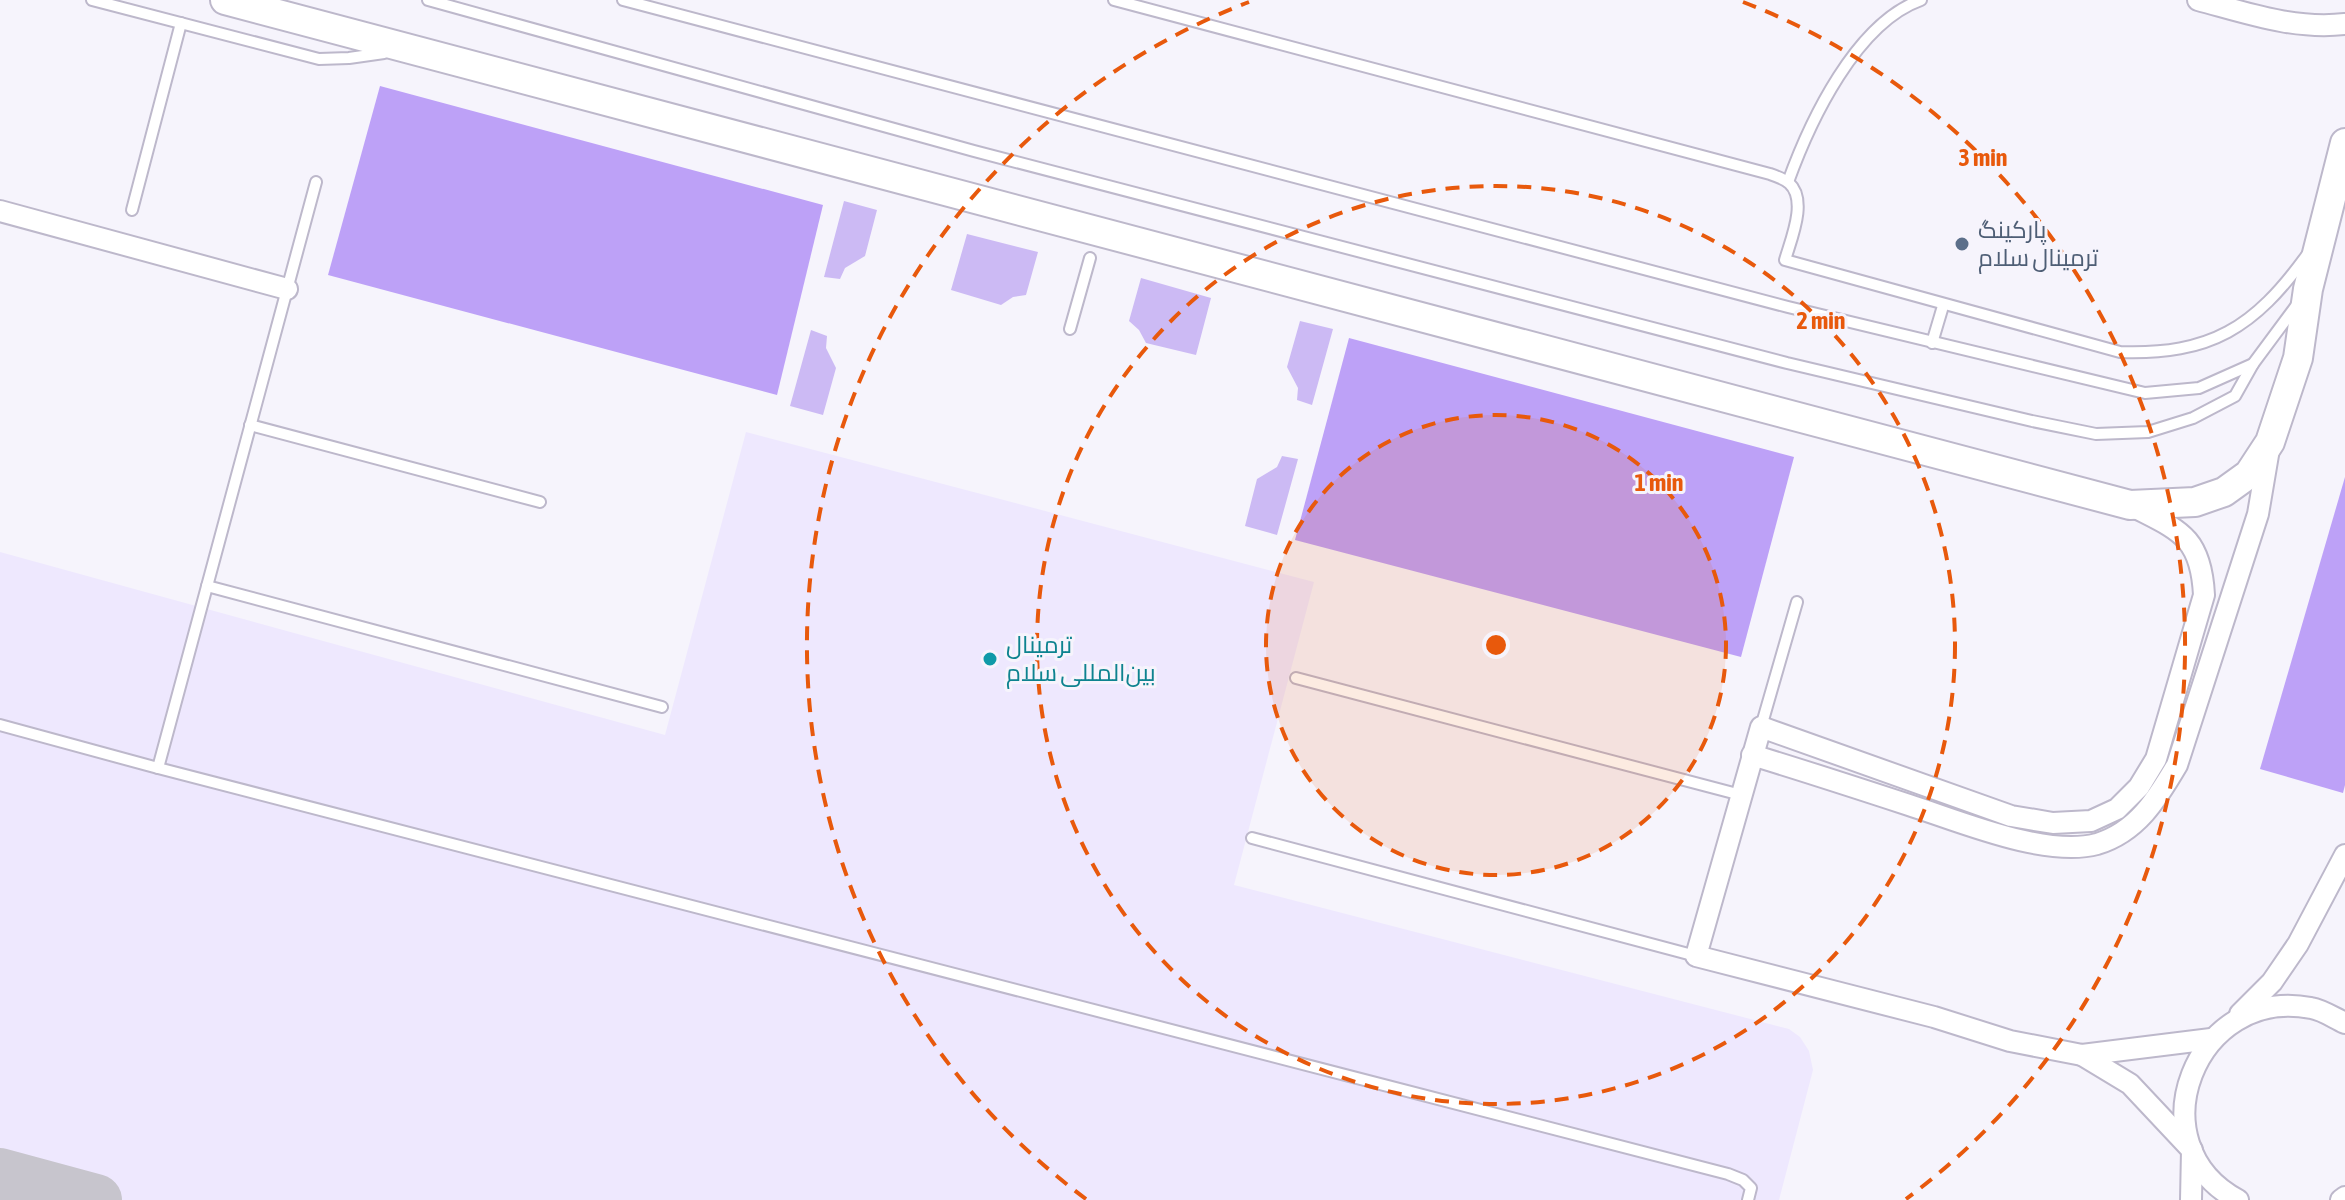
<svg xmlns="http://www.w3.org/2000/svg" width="2345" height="1200" font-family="'Asap Condensed',Cairo,sans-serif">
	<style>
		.built { fill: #eee8fe }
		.green { fill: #ccbaf4 }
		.forest { fill: #bda1f7 }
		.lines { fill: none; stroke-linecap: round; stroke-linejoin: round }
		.taxiway { stroke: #c7c5cd; stroke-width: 52 }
		.lane-casing { stroke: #bdb8cb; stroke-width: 14 }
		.street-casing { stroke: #bdb8cb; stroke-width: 24 }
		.secondary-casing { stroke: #bdb8cb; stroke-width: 32 }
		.lane { stroke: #fff; stroke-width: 10 }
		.street { stroke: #fff; stroke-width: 20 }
		.secondary { stroke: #fff; stroke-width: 28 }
		.ring { fill: none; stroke: #e8590c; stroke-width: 4; stroke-dasharray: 14 10 }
		.service-dot { fill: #5c6f8a; stroke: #f6f4fc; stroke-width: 3 }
		.culture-dot { fill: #0f9aa8; stroke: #f6f4fc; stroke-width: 3 }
		.labels { text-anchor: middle; stroke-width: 6; stroke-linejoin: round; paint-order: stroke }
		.service-label { font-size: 24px; fill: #4e5e75; stroke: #f6f4fc; text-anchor: start }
		.culture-label { font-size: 24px; fill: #0d838f; stroke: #f6f4fc; text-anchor: start }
		.centre { fill: #e8590c; stroke: #f6f4fc; stroke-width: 4 }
		.ring-label { font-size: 24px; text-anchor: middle; font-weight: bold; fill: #e8590c; stroke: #f6f4fc; stroke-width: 6; stroke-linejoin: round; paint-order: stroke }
	</style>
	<rect width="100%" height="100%" fill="#f6f4fc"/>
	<path class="built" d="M746 432 1314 582 1234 885 1789 1029 1800 1037 1809 1051 1813 1070 1779 1200H0V552L665 735Z"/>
	<g class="green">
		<path d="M844 201 877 210 865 256 845 268 840 279 824 277Z"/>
		<path d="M967 234 1038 252 1026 295 1013 297 1001 305 951 290Z"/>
		<path d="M1141 278 1211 298 1196 355 1146 343 1139 330 1129 321Z"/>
		<path d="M1300 321 1333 329 1312 405 1297 400 1298 388 1287 367Z"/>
		<path d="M811 330 827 336 826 348 836 368 823 415 790 406Z"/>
		<path d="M1282 456 1298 459 1277 535 1245 526 1257 479 1277 467Z"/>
	</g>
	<g class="forest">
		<path d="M380 86 823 205 777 395 328 275Z"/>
		<path d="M1349 338 1794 457 1741 657 1295 540Z"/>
		<path d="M2345 477V785L2343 793 2260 769Z"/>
	</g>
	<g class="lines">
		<path class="taxiway" d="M0 1174 96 1200"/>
		<defs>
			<g id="lane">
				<path d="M92 0 319 59 349 58 384 53"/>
				<path d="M428 0 974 151 1787 363 2032 421 2096 434 2148 432 2193 418 2235 396 2253 364"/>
				<path d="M623 0 1788 307 2145 393 2199 388 2253 364 2299 302"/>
				<path d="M1114 0 1770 174C1776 176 1784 179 1789 183 1808 200 1791 239 1785 260L2120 352C2211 355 2254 328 2307 255"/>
				<path d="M1788 182C1810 121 1856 23 1921 0"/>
				<path d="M132 210 181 23"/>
				<path d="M1070 329 1090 258"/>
				<path d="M1932 343 1943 306"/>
				<path d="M250 425 540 502"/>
				<path d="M207 586 662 707"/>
				<path d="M1296 678 1741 795"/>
				<path d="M0 725 158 768 316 182"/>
				<path d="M1761 727 1797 602"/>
				<path d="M158 768 1728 1174 1743 1180 1751 1188 1748 1200"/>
				<path d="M1252 838 1696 956"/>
			</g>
			<g id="street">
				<path d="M2198 0C2247 13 2295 30 2345 24"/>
				<path d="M0 211 287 289"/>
				<path d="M2130 505C2178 530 2201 535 2204 595L2156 759 2139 787 2117 809 2091 821 2053 823 2011 816 1761 727 1696 956 1934 1017 2010 1041 2082 1055 2211 1039"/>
				<path d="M1752 755C1805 771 1857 788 1909 805 1959 821 2046 858 2097 844 2137 832 2157 799 2177 765L2258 514 2269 449"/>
				<path d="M2240 1014 2272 982 2298 944 2345 855"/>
				<path d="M2082 1055 2130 1084 2192 1150 2191 1200"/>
				<path d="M2238 1200C2133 1144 2196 985 2311 1008 2323 1010 2334 1018 2345 1023"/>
				<path d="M2341 1200 2345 1197"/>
			</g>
			<path id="secondary" d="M225 0 2130 505 2195 502 2224 492 2249 474 2270 442 2298 358 2308 289 2345 143"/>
		</defs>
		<use href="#lane" class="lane-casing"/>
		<use href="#street" class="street-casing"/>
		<use href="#secondary" class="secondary-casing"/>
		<use href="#lane" class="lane"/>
		<use href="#street" class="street"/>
		<use href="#secondary" class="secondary"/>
	</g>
	<circle cx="1496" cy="645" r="230" fill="#e8590c" fill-opacity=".12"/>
	<g class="ring">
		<circle cx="1496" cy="645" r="230"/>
		<circle cx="1496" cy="645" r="459"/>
		<path d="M1086 1199A689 689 0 0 1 1249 2M1743 2A689 689 0 0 1 1906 1199"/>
	</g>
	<circle class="service-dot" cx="1962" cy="244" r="8"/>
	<circle class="culture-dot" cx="990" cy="659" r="8"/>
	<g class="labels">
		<g class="service-label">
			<text x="1978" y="238">پارکینگ<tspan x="1978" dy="28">ترمینال سلام</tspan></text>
		</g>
		<g class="culture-label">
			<text x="1006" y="653">ترمینال<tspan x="1006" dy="28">بین‌المللی سلام</tspan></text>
		</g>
	</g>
	<circle cx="1496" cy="645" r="12" class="centre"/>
	<g class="ring-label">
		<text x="1983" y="166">3 min</text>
		<text x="1821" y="329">2 min</text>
		<text x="1659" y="491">1 min</text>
	</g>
</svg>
